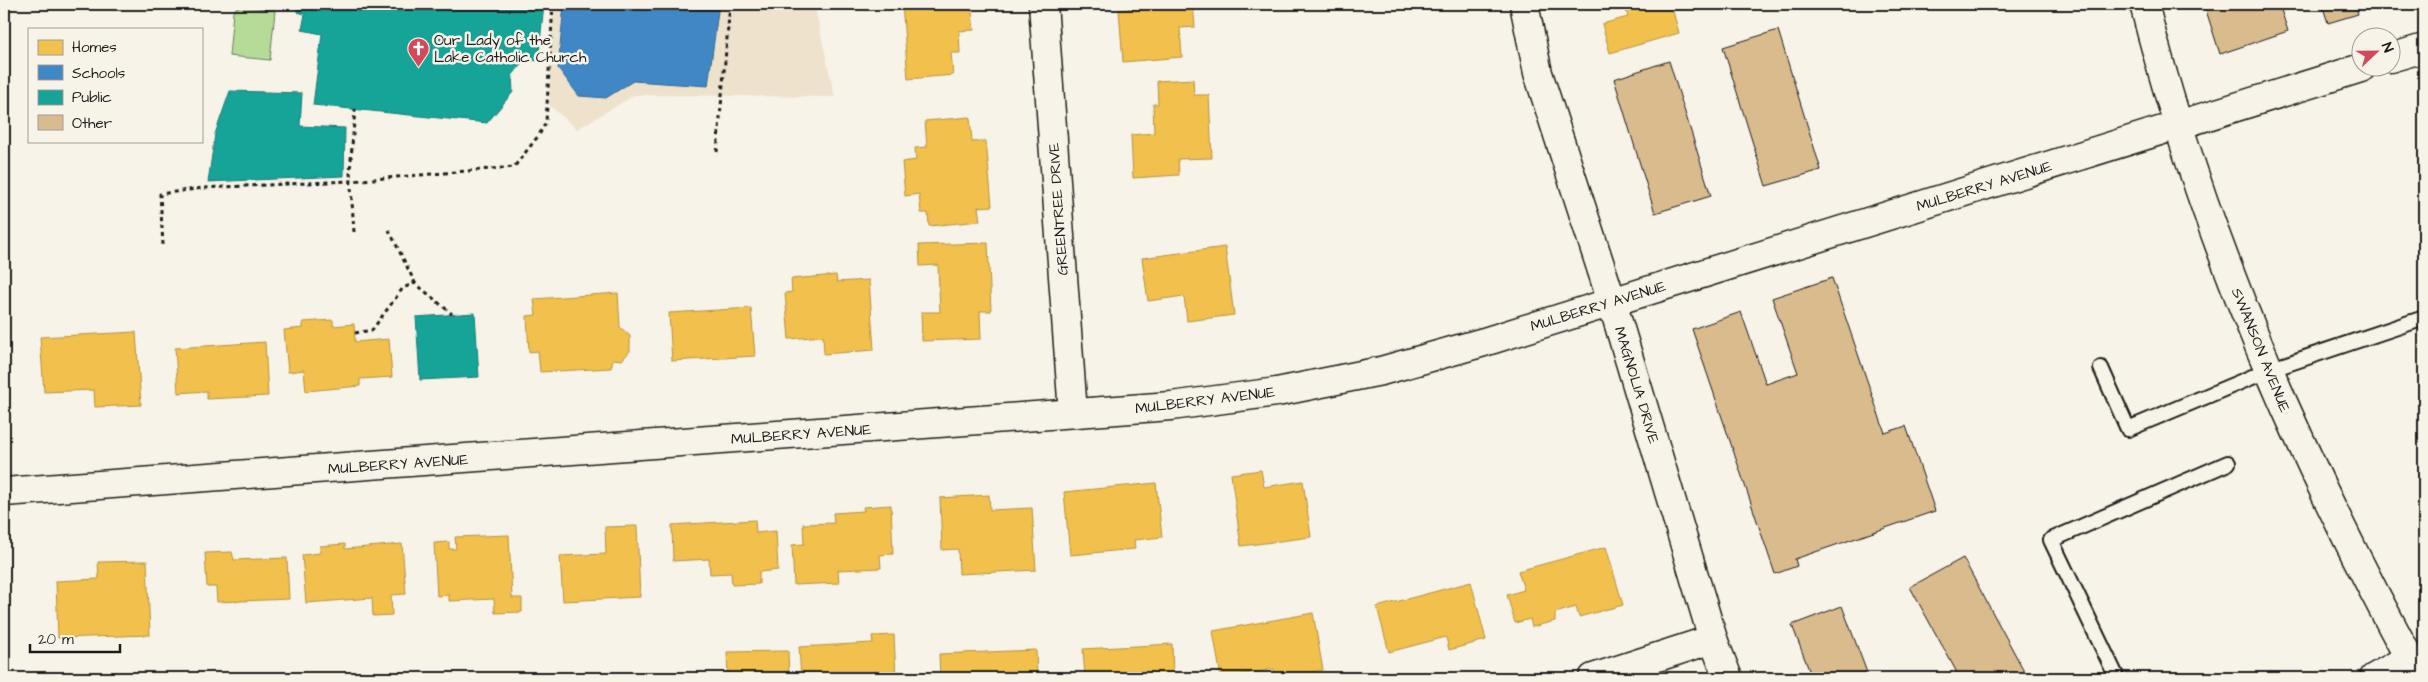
<svg xmlns="http://www.w3.org/2000/svg" width="2428" height="682" font-family="'Architects Daughter',sans-serif">
	<style>
		.built { fill: #eee2cd }
		.green { fill: #b4dc98; stroke: #687c5a }
		.homes { fill: #f2c14e; stroke: #b2903f }
		.schools { fill: #3f88c5; stroke: #346892 }
		.public { fill: #17a398; stroke: #187a73 }
		.building { fill: #d9bb8d; stroke: #1c1c1c }
		.lines { fill: none; stroke-linecap: round; stroke-linejoin: round }
		.lane-casing { stroke: #1c1c1c; stroke-width: 18 }
		.street-casing { stroke: #1c1c1c; stroke-width: 31 }
		.secondary-casing { stroke: #1c1c1c; stroke-width: 31 }
		.path { stroke: #1c1c1c; stroke-width: 3; stroke-dasharray: 4 4; stroke-linecap: butt }
		.lane { stroke: #f7f3e8; stroke-width: 14 }
		.street { stroke: #f7f3e8; stroke-width: 28 }
		.secondary { stroke: #f7f3e8; stroke-width: 28 }
		.labels { text-anchor: middle; stroke-width: 5; stroke-linejoin: round; paint-order: stroke }
		.poi-label { font-size: 15px; fill: #1c1c1c; stroke: #f7f3e8; text-anchor: start }
		.street-label { font-size: 15px; fill: #1c1c1c; stroke: #f7f3e8 }
	</style>
	<rect width="100%" height="100%" fill="#f7f3e8"/>
	<filter id="ink" filterUnits="userSpaceOnUse"><feTurbulence type="fractalNoise" baseFrequency=".02" numOctaves="2"/><feDisplacementMap in="SourceGraphic" scale="10" xChannelSelector="R" yChannelSelector="G"/><feConvolveMatrix kernelMatrix="1 2 1 2 8 2 1 2 1" color-interpolation-filters="sRGB"/></filter>
	<g filter="url(#ink)">
		<path class="built" d="M553 4H814L835 97 635 95 577 129 549 105Z"/>
		<path class="green" d="M242 5 275 11 270 60 229 56 233 12 236 8Z"/>
		<g class="homes">
			<path d="M902 4H971L974 30 959 31 960 53H951L953 75 908 79Z"/>
			<path d="M1129 4H1193L1195 27 1180 28 1182 57 1123 62 1119 10 1129 9Z"/>
			<path d="M1624 4H1671L1679 33 1610 53 1602 24 1628 17Z"/>
			<path d="M1193 79 1194 95H1209L1212 158 1178 159 1179 175 1133 178 1131 135 1154 133 1153 104H1158L1157 81Z"/>
			<path d="M970 117 972 142 986 141 992 206 978 207 980 221 929 226 928 213H921L919 194 905 196 902 162 916 160 915 148 927 147 925 121Z"/>
			<path d="M988 243 991 311H980L981 339 922 341 921 312H940L938 265 920 266 919 245Z"/>
			<path d="M1225 247 1234 315 1187 321 1184 296 1148 301 1142 258Z"/>
			<path d="M836 275 837 282 869 280 874 350 824 354 823 336 789 339 785 293 792 292 791 279Z"/>
			<path d="M618 293 620 327 630 336V351L622 360 613 359 611 368 540 372 538 351 529 352 527 316 536 315 534 299Z"/>
			<path d="M751 308 755 356 672 361 669 313Z"/>
			<path d="M333 320V326L354 324 355 342 389 339 392 377 360 379V386L306 391 304 370 288 372 284 330 303 328V322Z"/>
			<path d="M136 332 141 405 95 407 94 390 44 392 40 337Z"/>
			<path d="M265 342 268 396 207 399V391L178 393 175 348Z"/>
			<path d="M1261 470 1264 487 1303 481 1311 537 1241 546 1231 474Z"/>
			<path d="M1156 483 1162 537 1134 540 1135 549 1070 555 1064 492Z"/>
			<path d="M989 495 990 510 1032 508 1036 570 959 574 958 549 942 550 940 498Z"/>
			<path d="M891 505 893 554 880 555 881 568 838 570 839 583 794 585 792 545 804 544 803 524 834 523 833 513 864 511 863 507Z"/>
			<path d="M755 520 756 533 776 531 778 570 759 572V584L732 585 731 573 710 574 709 559 673 561 672 525Z"/>
			<path d="M637 526 640 597 563 601 560 556 606 554 605 527Z"/>
			<path d="M509 535 512 598H522V612L495 613 494 599 449 601V595L437 596 434 543 449 542V549H456L455 537Z"/>
			<path d="M345 544V549L402 544 406 594 391 595 392 615 373 616 372 598 306 603 302 555 320 553V546Z"/>
			<path d="M1606 547 1623 605 1579 617 1576 607 1555 613V621L1532 627 1530 619 1515 623 1507 595 1524 590 1518 571Z"/>
			<path d="M232 552 234 560 287 558 289 599 217 602 216 587H207L205 553Z"/>
			<path d="M147 561 150 635 58 638 56 581 99 579 98 562Z"/>
			<path d="M1471 582 1486 640 1449 650 1446 637 1389 652 1377 607Z"/>
			<path d="M1313 613 1323 670 1276 678 1274 669 1221 678 1213 631Z"/>
			<path d="M894 635 896 678H801L799 647 873 643 872 636Z"/>
			<path d="M1172 644 1173 678H1085L1083 649Z"/>
			<path d="M1036 650 1037 678H940L939 654Z"/>
			<path d="M788 651 789 678H728L727 652Z"/>
			<path d="M640 673V678H559V677Z"/>
		</g>
		<path class="schools" d="M564 4H719L708 86 633 81 606 98 579 96 558 68Z"/>
		<g class="public">
			<path d="M297 4H544L538 61 525 59 512 76 513 92 487 123 313 105 322 34 302 30 305 14 297 12Z"/>
			<path d="M230 91 302 93 300 126 345 128 344 176 208 182 215 134Z"/>
			<path d="M475 313 479 377 420 380 416 317Z"/>
		</g>
		<g class="building">
			<path d="M2204 4H2279L2288 31 2220 54Z"/>
			<path d="M2322 4H2355L2358 14 2328 23Z"/>
			<path d="M1778 30 1821 170 1766 186 1723 47Z"/>
			<path d="M1669 61 1711 196 1655 213 1614 79Z"/>
			<path d="M1832 278 1885 433 1906 426 1935 511 1795 559 1797 566 1775 574 1692 329 1741 312 1766 384 1798 373 1772 298Z"/>
			<path d="M1963 558 2028 678H1960L1910 587Z"/>
			<path d="M1842 606 1869 678H1812L1792 625Z"/>
		</g>
		<g class="lines">
			<defs>
				<g id="lane">
					<path d="M2101 368 2128 429 2269 370 2424 318"/>
					<path d="M2117 678 2051 540 2228 463"/>
				</g>
				<g id="street">
					<path d="M1043 4 1073 413"/>
					<path d="M1524 4 1538 73 1612 302 1713 639 1728 678"/>
					<path d="M1593 678 1713 639"/>
					<path d="M2374 678 2409 658"/>
				</g>
				<g id="secondary">
					<path d="M2144 4C2204 241 2303 465 2420 678"/>
					<path d="M2390 58 2424 48"/>
					<path d="M4 492 1171 406 1277 392 1381 371 1484 342 2361 68"/>
				</g>
			</defs>
			<use href="#lane" class="lane-casing"/>
			<use href="#street" class="street-casing"/>
			<use href="#secondary" class="secondary-casing"/>
			<g class="path">
				<path d="M717 152 730 4"/>
				<path d="M389 230 415 283"/>
				<path d="M354 232 350 172 355 109"/>
				<path d="M163 245 160 194 203 188 350 181 514 167 539 135 546 122 553 4"/>
				<path d="M355 333 372 330 403 288 415 283 452 314"/>
			</g>
			<use href="#lane" class="lane"/>
			<use href="#street" class="street"/>
			<use href="#secondary" class="secondary"/>
		</g>
	</g>
	<defs>
		<symbol id="church-pin" viewBox="-11 -11 22 30"><path d="M0 17L-7.5 6A9.5 9.5 0 1 1 7.5 6Z" fill="#d1495b" stroke="#f7f3e8"/><path d="M-1.2-6h2.4v3.5h3.3v2.4h-3.3V6h-2.4V-.1h-3.3v-2.4h3.3Z" fill="#fff"/></symbol>
	</defs>
	<g fill-rule="evenodd">
		<use href="#church-pin" x="406" y="36" width="25" height="34"/>
	</g>
	<g class="labels">
		<g class="poi-label">
			<text x="434" y="45">Our Lady of the<tspan x="434" dy="17">Lake Catholic Church</tspan></text>
		</g>
		<g class="street-label">
			<text transform="translate(1984 186) rotate(-17)" y="5">MULBERRY AVENUE</text>
			<text transform="translate(1058 209) rotate(-94)" y="5">GREENTREE DRIVE</text>
			<text transform="translate(1598 306) rotate(-17)" y="5">MULBERRY AVENUE</text>
			<text transform="translate(2261 350) rotate(68)" y="5">SWANSON AVENUE</text>
			<text transform="translate(1637 385) rotate(73)" y="5">MAGNOLIA DRIVE</text>
			<text transform="translate(1205 400) rotate(-7)" y="5">MULBERRY AVENUE</text>
			<text transform="translate(801 434) rotate(-4)" y="5">MULBERRY AVENUE</text>
			<text transform="translate(398 464) rotate(-4)" y="5">MULBERRY AVENUE</text>
		</g>
	</g>
	<rect width="2428" height="682" fill="none" stroke="#f7f3e8" stroke-width="20"/>
	<rect x="10" y="10" width="2408" height="662" fill="none" stroke="#1c1c1c" stroke-width="2" filter="url(#ink)"/>
	<rect x="28" y="28" width="175" height="115" fill="#f7f3e8" stroke="#9f9d96"/>
	<rect x="38" y="40" width="25" height="15" fill="#f2c14e" stroke="#9f9d96"/>
	<text x="72" y="52" font-size="15" fill="#1c1c1c">Homes</text>
	<rect x="38" y="65" width="25" height="15" fill="#3f88c5" stroke="#9f9d96"/>
	<text x="72" y="78" font-size="15" fill="#1c1c1c">Schools</text>
	<rect x="38" y="90" width="25" height="15" fill="#17a398" stroke="#9f9d96"/>
	<text x="72" y="102" font-size="15" fill="#1c1c1c">Public</text>
	<rect x="38" y="115" width="25" height="15" fill="#d9bb8d" stroke="#9f9d96"/>
	<text x="72" y="128" font-size="15" fill="#1c1c1c">Other</text>
	<g transform="translate(2376 52) rotate(68)"><circle r="24" fill="#f7f3e8" stroke="#9f9d96"/>
	<path d="M0-4L9 19L0 12L-9 19Z" fill="#d1495b"/>
	<text y="-8" font-size="14" font-weight="bold" text-anchor="middle" fill="#1c1c1c">N</text>
	</g>
	<path d="M30 644v8h90v-8" fill="none" stroke="#1c1c1c" stroke-width="2.5"/>
	<text x="38" y="644" font-size="15" fill="#1c1c1c" stroke="#f7f3e8" stroke-width="4" paint-order="stroke">20 m</text>
</svg>
